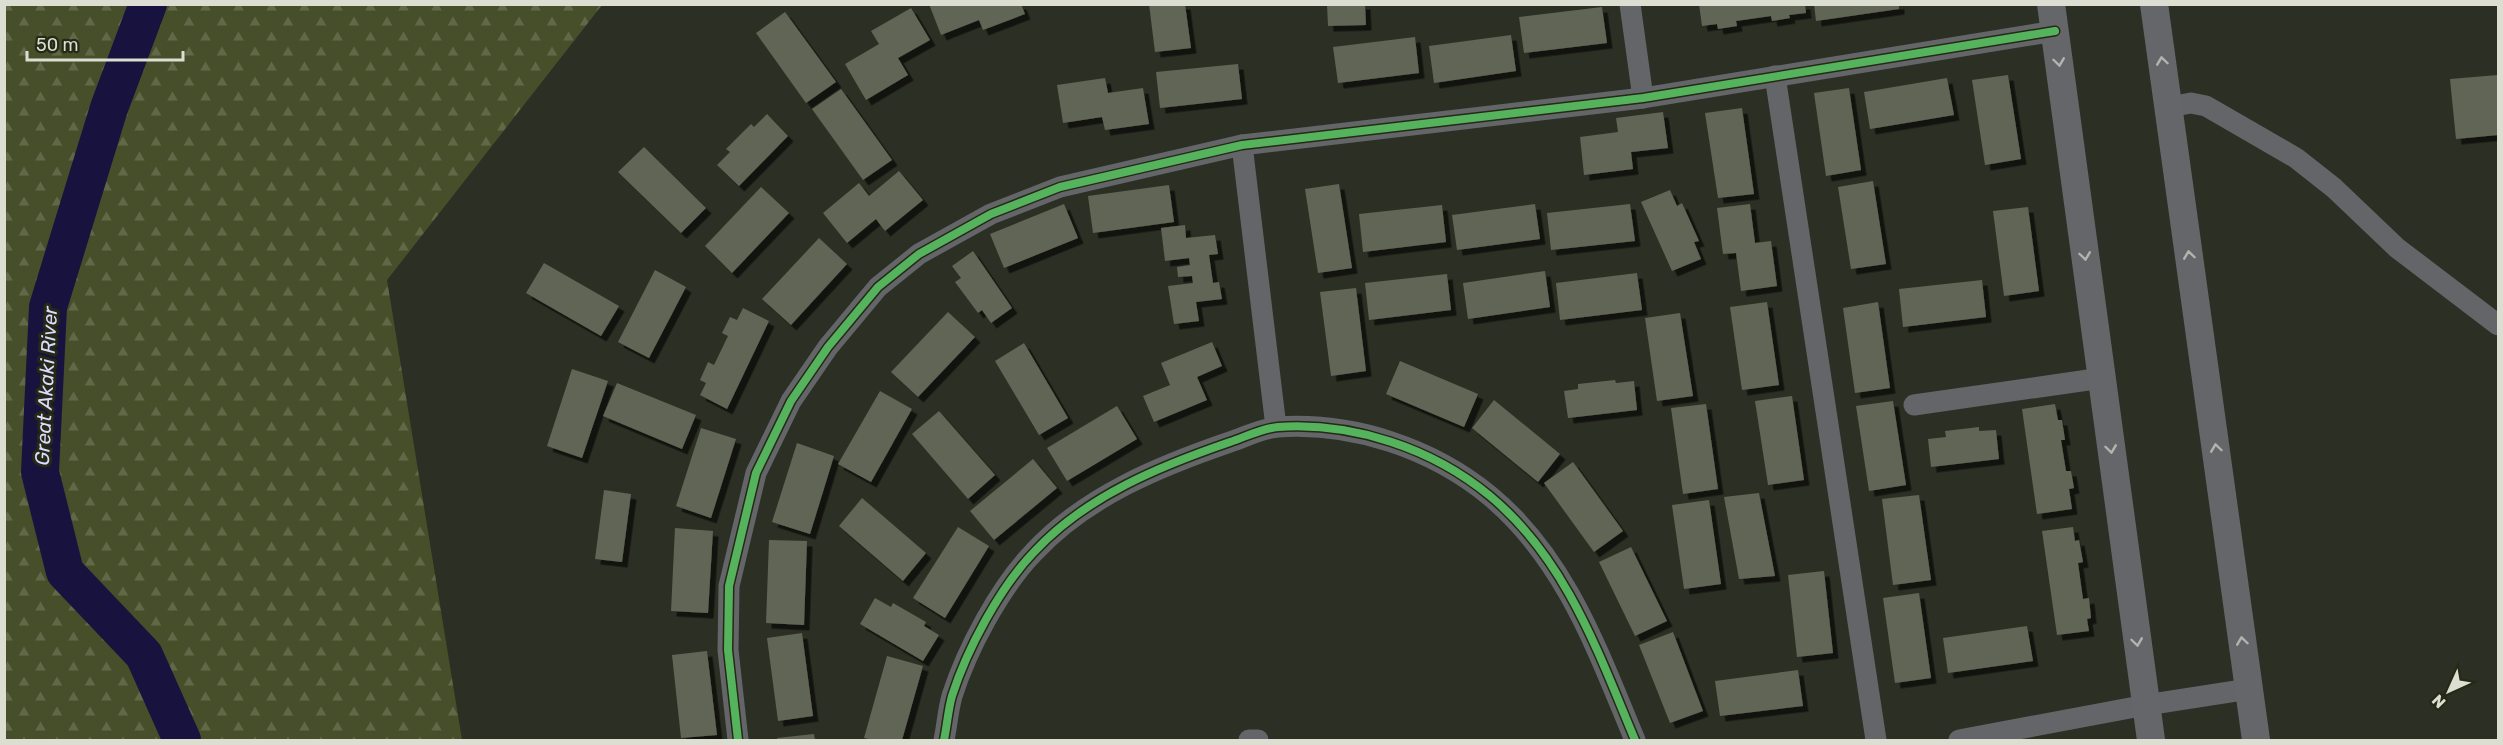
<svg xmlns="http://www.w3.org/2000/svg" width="2503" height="745" font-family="Rubik,sans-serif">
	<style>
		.forest { fill: url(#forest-firs) }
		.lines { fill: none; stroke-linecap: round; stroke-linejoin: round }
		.river { stroke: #18133e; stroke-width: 38 }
		.building { fill: #616554; filter: url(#shadow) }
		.street { stroke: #636568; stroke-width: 21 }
		.secondary { stroke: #65666a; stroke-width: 28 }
		.cycleway-casing { stroke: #252915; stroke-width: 11 }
		.cycleway { stroke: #56b35d; stroke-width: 8 }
		.oneway { stroke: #b2b4ad }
		.labels { text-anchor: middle; stroke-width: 6; stroke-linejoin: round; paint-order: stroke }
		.water-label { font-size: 20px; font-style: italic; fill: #dadcff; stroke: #252915 }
	</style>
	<defs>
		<pattern id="forest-firs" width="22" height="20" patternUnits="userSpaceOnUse" patternTransform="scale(1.5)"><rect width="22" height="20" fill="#474f2a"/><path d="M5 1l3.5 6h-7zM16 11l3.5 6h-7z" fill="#616848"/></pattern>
		<filter id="shadow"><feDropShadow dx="5.5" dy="5.5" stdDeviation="0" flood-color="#0009"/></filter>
	</defs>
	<rect width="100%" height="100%" fill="#2c2f24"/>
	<path class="forest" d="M4 5H602L387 280 462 740H5Z"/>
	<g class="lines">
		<path class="river" d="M148 4 109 108 48 307 40 472 65 572 144 655 182 740"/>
	</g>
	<g class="building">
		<path d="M929 4H1021L1025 14 983 30 979 20 941 35Z"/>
		<path d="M1149 4H1185L1191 48 1155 52Z"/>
		<path d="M1327 4H1365L1366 25 1328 26Z"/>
		<path d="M1699 4H1805L1806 13 1789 15 1790 18 1772 21 1771 16 1736 21 1737 26 1718 29 1717 24 1702 26Z"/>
		<path d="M1814 4H1899V9L1816 21Z"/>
		<path d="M1602 7 1607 43 1524 53 1519 17Z"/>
		<path d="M911 8 930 40 898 58 908 75 866 100 845 64 879 44 871 31Z"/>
		<path d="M785 12 836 82 806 103 756 33Z"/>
		<path d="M1511 35 1516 71 1434 83 1429 46Z"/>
		<path d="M1415 37 1419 73 1338 83 1333 47Z"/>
		<path d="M1238 64 1242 99 1160 108 1156 72Z"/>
		<path d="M2008 75 2021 159 1985 165 1972 80Z"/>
		<path d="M2498 75V135L2456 139 2450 79Z"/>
		<path d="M1105 78 1108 93 1143 88 1149 124 1105 130 1102 117 1063 123 1057 85Z"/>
		<path d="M1947 78 1954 115 1870 129 1864 92Z"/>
		<path d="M1849 88 1861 170 1826 176 1814 93Z"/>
		<path d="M841 89 892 160 863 180 812 109Z"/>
		<path d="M1742 108 1754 194 1718 198 1705 113Z"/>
		<path d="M1663 112 1668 148 1631 152 1633 169 1584 175 1580 137 1618 132 1616 118Z"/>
		<path d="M767 114 788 136 739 186 717 165 730 152 726 149 751 124 754 127Z"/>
		<path d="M644 147 706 208 681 233 618 172Z"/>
		<path d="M899 171 923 200 885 231 876 219 847 243 823 213 859 183 869 196Z"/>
		<path d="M1873 181 1886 264 1851 269 1838 187Z"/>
		<path d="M1339 184 1352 268 1318 273 1305 189Z"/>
		<path d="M1169 185 1174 222 1093 233 1088 196Z"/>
		<path d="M761 187 789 213 732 273 705 246Z"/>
		<path d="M1670 190 1677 206 1682 203 1699 241 1694 242 1701 259 1672 271 1641 202Z"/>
		<path d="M1064 204 1078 238 1004 268 990 234Z"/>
		<path d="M1535 204 1540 239 1457 250 1452 215Z"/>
		<path d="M1630 204 1635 241 1551 250 1547 213Z"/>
		<path d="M1750 204 1755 243 1771 241 1777 286 1741 291 1736 253 1723 254 1717 208Z"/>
		<path d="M1442 205 1446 242 1363 252 1359 214Z"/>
		<path d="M2028 207 2039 291 2004 296 1993 211Z"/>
		<path d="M1185 225 1186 238 1215 235 1218 254 1209 255 1213 283 1219 282 1222 299 1196 302 1199 321 1174 324 1168 286 1193 283 1192 276 1178 277 1177 267 1190 265 1189 258 1165 261 1161 228Z"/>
		<path d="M819 238 847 264 791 325 762 299Z"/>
		<path d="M973 251 1012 308 991 323 982 310 978 313 955 282 961 278 952 266Z"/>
		<path d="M544 263 619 306 601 336 526 293Z"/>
		<path d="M655 270 686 287 649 358 618 342Z"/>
		<path d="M1545 271 1550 307 1468 319 1463 283Z"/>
		<path d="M1637 273 1642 310 1560 320 1556 283Z"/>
		<path d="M1447 274 1451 310 1369 320 1365 283Z"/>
		<path d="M1982 280 1986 317 1903 327 1899 289Z"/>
		<path d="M1356 288 1366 371 1331 376 1320 292Z"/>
		<path d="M1767 302 1779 385 1742 390 1730 307Z"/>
		<path d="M1878 302 1890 388 1855 393 1843 308Z"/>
		<path d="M743 308 769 321 727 409 700 395 706 383 700 380 708 362 714 365 728 336 722 333 730 317 737 320Z"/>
		<path d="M948 312 975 337 918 397 891 372Z"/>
		<path d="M1680 313 1693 396 1657 401 1645 318Z"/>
		<path d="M1212 342 1222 366 1197 377 1207 400 1154 422 1143 396 1170 385 1161 363Z"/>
		<path d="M1024 343 1068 418 1039 435 995 361Z"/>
		<path d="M1400 361 1478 394 1464 427 1386 394Z"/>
		<path d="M572 369 608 381 582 458 547 446Z"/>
		<path d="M1615 380 1616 383 1634 381 1637 410 1568 418 1564 391 1578 389V384Z"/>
		<path d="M617 383 696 415 682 449 603 416Z"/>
		<path d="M880 391 912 409 871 482 838 464Z"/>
		<path d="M1792 396 1804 480 1768 485 1755 401Z"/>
		<path d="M1494 400 1560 454 1538 482 1472 428Z"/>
		<path d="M1893 401 1906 485 1869 491 1856 406Z"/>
		<path d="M1706 404 1718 489 1683 494 1671 408Z"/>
		<path d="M2055 404 2058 420H2062L2065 440H2061L2066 471H2071L2074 488 2069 489 2072 509 2037 514 2022 409Z"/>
		<path d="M1117 406 1137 439 1067 481 1047 448Z"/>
		<path d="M939 411 995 475 968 499 912 434Z"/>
		<path d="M1979 427V431L1996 430 1999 459 1931 467 1928 439 1946 437 1945 431Z"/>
		<path d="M701 428 736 439 711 518 676 506Z"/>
		<path d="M797 443 834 456 810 534 772 522Z"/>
		<path d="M1033 459 1057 488 994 540 970 511Z"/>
		<path d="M1573 462 1623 531 1594 552 1544 483Z"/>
		<path d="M604 490 631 494 622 562 595 559Z"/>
		<path d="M1759 493 1775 576 1739 579 1724 497Z"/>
		<path d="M1919 495 1931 580 1893 585 1882 499Z"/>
		<path d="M862 498 926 553 903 581 839 526Z"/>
		<path d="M1709 500 1721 584 1684 589 1672 505Z"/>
		<path d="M958 527 989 546 945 618 913 598Z"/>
		<path d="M2073 527 2075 541 2079 540 2083 562 2078 563 2083 599 2089 598 2091 618 2087 619 2089 631 2057 635 2042 531Z"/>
		<path d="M675 528 713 531 708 613 671 611Z"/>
		<path d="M769 540 807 541 804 625 766 623Z"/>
		<path d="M1631 547 1667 621 1635 636 1599 562Z"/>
		<path d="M1824 571 1833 653 1797 657 1788 575Z"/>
		<path d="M1919 593 1931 678 1895 683 1883 598Z"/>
		<path d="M875 598 891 607 893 603 926 622 924 626 939 635 923 661 860 624Z"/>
		<path d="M2027 626 2033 661 1948 673 1943 638Z"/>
		<path d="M1673 632 1703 711 1670 723 1639 645Z"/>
		<path d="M802 633 813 716 778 721 767 638Z"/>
		<path d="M707 651 717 735 681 738 672 655Z"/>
		<path d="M887 656 923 666 902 740H873L864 738Z"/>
		<path d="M1798 670 1803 706 1720 716 1715 681Z"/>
		<path d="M814 734 815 740H778L777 738Z"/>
	</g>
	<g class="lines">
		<g class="street">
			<path d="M1630 4 1643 98"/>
			<path d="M1775 76 1876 740"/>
			<path d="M2169 107 2191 103 2206 106 2296 158 2334 188 2397 248 2498 325"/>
			<path d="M1242 145 1276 427"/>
			<path d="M1914 405 2102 378"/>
			<path d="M738 740 728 650 729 586 756 473 791 401 828 347 878 287 919 254 991 214 1060 187 1242 145 1643 98 2055 31"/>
			<path d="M944 740C947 726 948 710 952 696 967 649 1000 587 1034 552 1086 496 1160 466 1230 442 1245 437 1263 428 1278 427 1353 422 1432 448 1490 496 1566 559 1598 652 1635 740"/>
			<path d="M1249 740H1258"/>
			<path d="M1959 740 2146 705 2249 689"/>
		</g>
		<g class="secondary">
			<path d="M2051 4 2151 740"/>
			<path d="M2154 4 2256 740"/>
		</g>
		<defs>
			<g id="cycleway">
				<path d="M738 740 728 650 729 586 756 473 791 401 828 347 878 287 919 254 991 214 1060 187 1242 145 1643 98 2055 31"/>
				<path d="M944 740C947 726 948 710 952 696 967 649 1000 587 1034 552 1086 496 1160 466 1230 442 1245 437 1263 428 1278 427 1353 422 1432 448 1490 496 1566 559 1598 652 1635 740"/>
			</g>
		</defs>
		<use href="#cycleway" class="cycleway-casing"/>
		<use href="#cycleway" class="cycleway"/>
	</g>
	<defs><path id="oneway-chevron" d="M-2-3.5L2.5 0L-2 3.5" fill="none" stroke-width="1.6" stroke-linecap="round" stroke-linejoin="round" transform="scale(1.5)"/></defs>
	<g class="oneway">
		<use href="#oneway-chevron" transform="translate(2162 61) rotate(-98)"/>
		<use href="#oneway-chevron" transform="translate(2059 62) rotate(82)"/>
		<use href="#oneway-chevron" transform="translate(2189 255) rotate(-98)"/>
		<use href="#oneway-chevron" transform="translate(2085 256) rotate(82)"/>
		<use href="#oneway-chevron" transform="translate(2216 448) rotate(-98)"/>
		<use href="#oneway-chevron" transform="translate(2111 449) rotate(82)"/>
		<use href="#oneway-chevron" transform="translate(2242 641) rotate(-98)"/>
		<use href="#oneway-chevron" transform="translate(2137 642) rotate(82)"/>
	</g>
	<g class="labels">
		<g class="water-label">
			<text transform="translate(46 386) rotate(-87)" y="7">Great Akaki River</text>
		</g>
	</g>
	<rect width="2503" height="745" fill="none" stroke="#dbded1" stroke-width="12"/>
	<g transform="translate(2449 691) rotate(225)" stroke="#252915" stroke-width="4.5" paint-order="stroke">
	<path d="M0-4.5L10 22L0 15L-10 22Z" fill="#dbded1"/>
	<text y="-9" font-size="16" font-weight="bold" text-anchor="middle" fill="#dbded1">N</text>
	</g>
	<path d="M27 51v9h156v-9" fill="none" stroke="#dbded1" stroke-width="3"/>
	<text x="36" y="51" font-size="18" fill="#dbded1" stroke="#252915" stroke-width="4.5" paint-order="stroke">50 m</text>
</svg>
